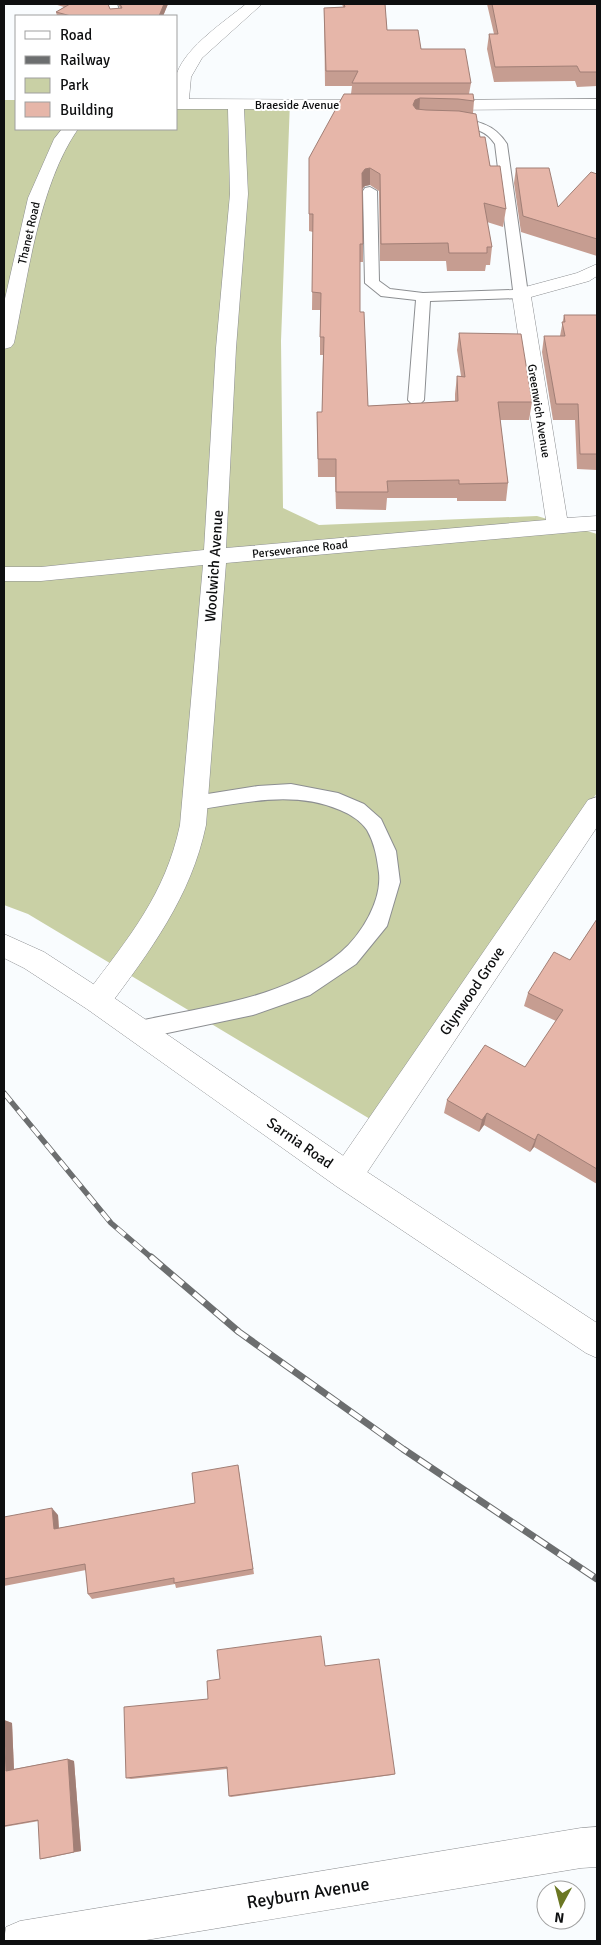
<svg xmlns="http://www.w3.org/2000/svg" width="601" height="1945" font-family="Signika,sans-serif">
	<style>
		.green { fill: #c9d0a5 }
		.lines { fill: none; stroke-linecap: round; stroke-linejoin: round }
		.service-casing { stroke: #8c8e91; stroke-width: 2 }
		.minor-casing { stroke: #8c8e91; stroke-width: 1 }
		.secondary-casing { stroke: #8c8e91; stroke-width: 1 }
		.service { fill: #fff; fill-rule: evenodd }
		.minor { fill: #fff; fill-rule: evenodd }
		.secondary { fill: #fff; fill-rule: evenodd }
		.rail-far1-casing { stroke: #6c6e6f; stroke-width: 5.5 }
		.rail-casing { stroke: #6c6e6f; stroke-width: 7 }
		.rail-far1 { stroke: #fff; stroke-width: 4; stroke-dasharray: 11; stroke-linecap: butt }
		.rail { stroke: #fff; stroke-width: 5; stroke-dasharray: 14; stroke-linecap: butt }
		.wall { fill: #c69d91 }
		.shaded-wall { fill: #a17f76 }
		.building { fill: #e6b6a9; stroke: #a17f76 }
		.labels { text-anchor: middle; stroke-width: 4; stroke-linejoin: round; paint-order: stroke }
		.far-street-label { font-size: 12px; fill: #0e0f10; stroke: #fff }
		.street-label { font-size: 15px; fill: #0e0f10; stroke: #fff }
		.near-street-label { font-size: 18px; fill: #0e0f10; stroke: #fff }
	</style>
	<rect width="100%" height="100%" fill="#f9fcfe"/>
	<path class="green" d="M4 100H16V129H176V100L290 101 281 341 283 508 319 525 537 516 597 534V793L370 1119 28 914 4 905Z"/>
	<g class="lines">
		<defs>
			<g id="service">
				<path d="M106 4H117L121 16H111Z"/>
				<path d="M451 118C475 120 494 123 507 144L528 294 526 297 521 298 430 301 424 400 421 403H411L408 400 416 300 381 296 365 283 363 191 365 188 370 187 377 191 379 281 390 289 423 293 513 290 495 144C483 125 465 129 447 125L445 122Z"/>
				<path d="M291 784 338 793 364 804 381 819 396 851 400 882 387 926 356 964 310 995 253 1015 139 1039 131 1037 128 1030 131 1023 139 1021C208 1006 285 999 341 952 361 935 382 901 379 873 377 858 375 844 367 830 361 821 350 814 340 810 293 790 243 803 195 810L188 808 185 803 188 798 195 796 258 786Z"/>
			</g>
			<g id="minor">
				<path d="M246 4H262L202 58 191 77 189 99 376 100 382 102 384 105 382 108 376 110 244 109 248 194 236 348 226 548 546 520 512 294 514 290 577 273 597 264V276L589 281 531 297 567 518 597 516V530L226 563 206 825C191 897 150 951 107 1009L97 1013 87 1009 83 1001 87 993C129 937 165 895 180 825L203 565 41 581H4V567H41L204 550 216 348 230 194 228 109H176C176 98 174 83 177 73 187 46 224 22 246 4Z"/>
				<path d="M597 99V109L436 110 430 108 428 105 430 102 436 100Z"/>
				<path d="M62 129H78C39 185 28 276 14 343L11 347 4 349V303L28 198 54 139Z"/>
				<path d="M597 797V827L358 1186 347 1190 336 1186 332 1176 336 1166 588 800Z"/>
				<path d="M597 1827V1867L581 1868 140 1941H4L6 1927 20 1921 581 1828Z"/>
			</g>
			<path id="secondary" d="M4 934 44 952 107 993 358 1166 597 1323V1358L586 1353 336 1186 87 1009 24 968 4 958Z"/>
		</defs>
		<use href="#service" class="service-casing"/>
		<use href="#minor" class="minor-casing"/>
		<use href="#secondary" class="secondary-casing"/>
		<use href="#service" class="service"/>
		<use href="#minor" class="minor"/>
		<use href="#secondary" class="secondary"/>
		<defs>
			<path id="rail-far1" d="M4 1093 111 1223 153 1259"/>
			<path id="rail" d="M151 1257 239 1332 403 1449 597 1579"/>
		</defs>
		<use href="#rail-far1" class="rail-far1-casing"/>
		<use href="#rail" class="rail-casing"/>
		<use href="#rail-far1" class="rail-far1"/>
		<use href="#rail" class="rail"/>
	</g>
	<g class="wall">
		<path d="M54 4H108L110 9 120 8 118 4H168L163 16H57L56 12 64 7Z"/>
		<path d="M342 4H385L387 30 421 49 471 83 469 94 474 101 473 113 480 137 506 209 503 227 487 222 492 247 490 265H486L485 271H447L446 261H380L379 191 370 185 365 186 362 189 363 244V262H360V312L368 406 455 401V394L457 376H461L457 350 459 333 532 402 529 420H500L508 483 506 501H457V498H387L386 510 336 509 335 477H318L317 412H322L323 355H320V310H312L313 232 309 231V158L351 94 352 86H325L324 8 343 7Z"/>
		<path d="M487 4H597V86L577 87 575 81 494 82 487 49 489 34H494Z"/>
		<path d="M516 168 558 207 597 174V256L521 232 514 183Z"/>
		<path d="M564 315H597V470L577 469 575 420H553L542 352 544 336H560Z"/>
		<path d="M597 919V1184L534 1147 530 1152 484 1125 479 1132 444 1113 447 1100 525 1067 556 1021 524 1006 528 993 570 960Z"/>
		<path d="M238 1465 254 1574 176 1588 175 1584 92 1599 88 1594 86 1570 4 1586V1517L58 1515 59 1528 195 1503Z"/>
		<path d="M325 1666 395 1774 392 1775 231 1797 229 1796 227 1769 131 1779 126 1778 208 1699Z"/>
		<path d="M4 1720 12 1723 14 1769 68 1759 74 1761 81 1851 48 1858 40 1859 39 1821 4 1827Z"/>
	</g>
	<g class="shaded-wall">
		<path d="M164 4H168L163 16H159Z"/>
		<path d="M420 98 419 115 413 105 415 100Z"/>
		<path d="M370 168V185L365 186 361 190 362 173 365 169Z"/>
		<path d="M487 1113 484 1125 479 1132 482 1120Z"/>
		<path d="M538 1134 534 1147 530 1152 535 1140Z"/>
		<path d="M52 1508 58 1515 59 1535 54 1529Z"/>
		<path d="M4 1720 12 1723 14 1772 6 1771Z"/>
		<path d="M68 1759 74 1761 81 1851 74 1852Z"/>
	</g>
	<g class="building">
		<path d="M70 4H108L110 9 122 8 120 4H164L159 16H71L56 12Z"/>
		<path d="M344 4H385L387 30H418L421 49H465L471 83H352L358 71H326L324 8 345 7Z"/>
		<path d="M492 4H597V72H580L577 66 495 67 489 34H498Z"/>
		<path d="M344 94H473L474 101 458 99 420 98 415 100 413 105 416 109 426 110 459 111 476 114 480 137H485L490 166H500L506 209 484 203 492 247H487V253H449L448 243 381 244 380 174 370 168 365 169 362 173 363 244H360V312H364L368 406 458 401 457 376 465 377 459 333 521 334 532 402H498L508 483 459 484V480L387 481 388 492H336V459H318L317 412H322L324 337H320L321 293 312 292 313 214H309V158Z"/>
		<path d="M516 168H549L558 207 591 172 597 174V239L523 216Z"/>
		<path d="M564 315H597V454H580L578 404H556L544 336H565L562 322H565Z"/>
		<path d="M597 919V1169L538 1134 535 1140 487 1113 482 1120 447 1100 485 1045 525 1067 563 1010 528 993 554 952 570 960Z"/>
		<path d="M238 1465 253 1569 174 1583V1578L88 1594 85 1564 4 1579V1517L52 1508 54 1529 195 1503 192 1473Z"/>
		<path d="M321 1636 325 1666 379 1659 395 1774 229 1796 227 1767 126 1778 124 1707 208 1699 207 1681 220 1679 217 1650Z"/>
		<path d="M4 1720 6 1771 68 1759 74 1852 40 1859 38 1820 4 1826Z"/>
	</g>
	<g class="labels">
		<g class="far-street-label">
			<text x="297" y="109">Braeside Avenue</text>
			<text transform="translate(29 233) rotate(-77)" y="4">Thanet Road</text>
			<text transform="translate(539 411) rotate(81)" y="4">Greenwich Avenue</text>
			<text transform="translate(300 549) rotate(-6)" y="4">Perseverance Road</text>
		</g>
		<g class="street-label">
			<text transform="translate(214 566) rotate(-86)" y="5">Woolwich Avenue</text>
			<text transform="translate(472 991) rotate(-56)" y="5">Glynwood Grove</text>
			<text transform="translate(300 1143) rotate(35)" y="5">Sarnia Road</text>
		</g>
		<g class="near-street-label">
			<text transform="translate(308 1893) rotate(-9)" y="6">Reyburn Avenue</text>
		</g>
	</g>
	<rect width="601" height="1945" fill="none" stroke="#0e0f10" stroke-width="10"/>
	<rect x="15" y="15" width="162" height="115" fill="#ffffff" stroke="#9f9f9f"/>
	<rect x="25" y="31" width="25" height="8" fill="#ffffff" stroke="#9f9f9f"/>
	<text x="60" y="40" font-size="15" fill="#0e0f10">Road</text>
	<rect x="25" y="56" width="25" height="8" fill="#6c6e6f" stroke="#9f9f9f"/>
	<text x="60" y="65" font-size="15" fill="#0e0f10">Railway</text>
	<rect x="25" y="78" width="25" height="15" fill="#c9d0a5" stroke="#9f9f9f"/>
	<text x="60" y="90" font-size="15" fill="#0e0f10">Park</text>
	<rect x="25" y="102" width="25" height="15" fill="#e6b6a9" stroke="#9f9f9f"/>
	<text x="60" y="115" font-size="15" fill="#0e0f10">Building</text>
	<g transform="translate(561 1905) rotate(187)"><circle r="24" fill="#ffffff" stroke="#9f9f9f"/>
	<path d="M0-4L9 19L0 12L-9 19Z" fill="#6b7723"/>
	<text y="-8" font-size="14" font-weight="bold" text-anchor="middle" fill="#0e0f10">N</text>
	</g>
</svg>
